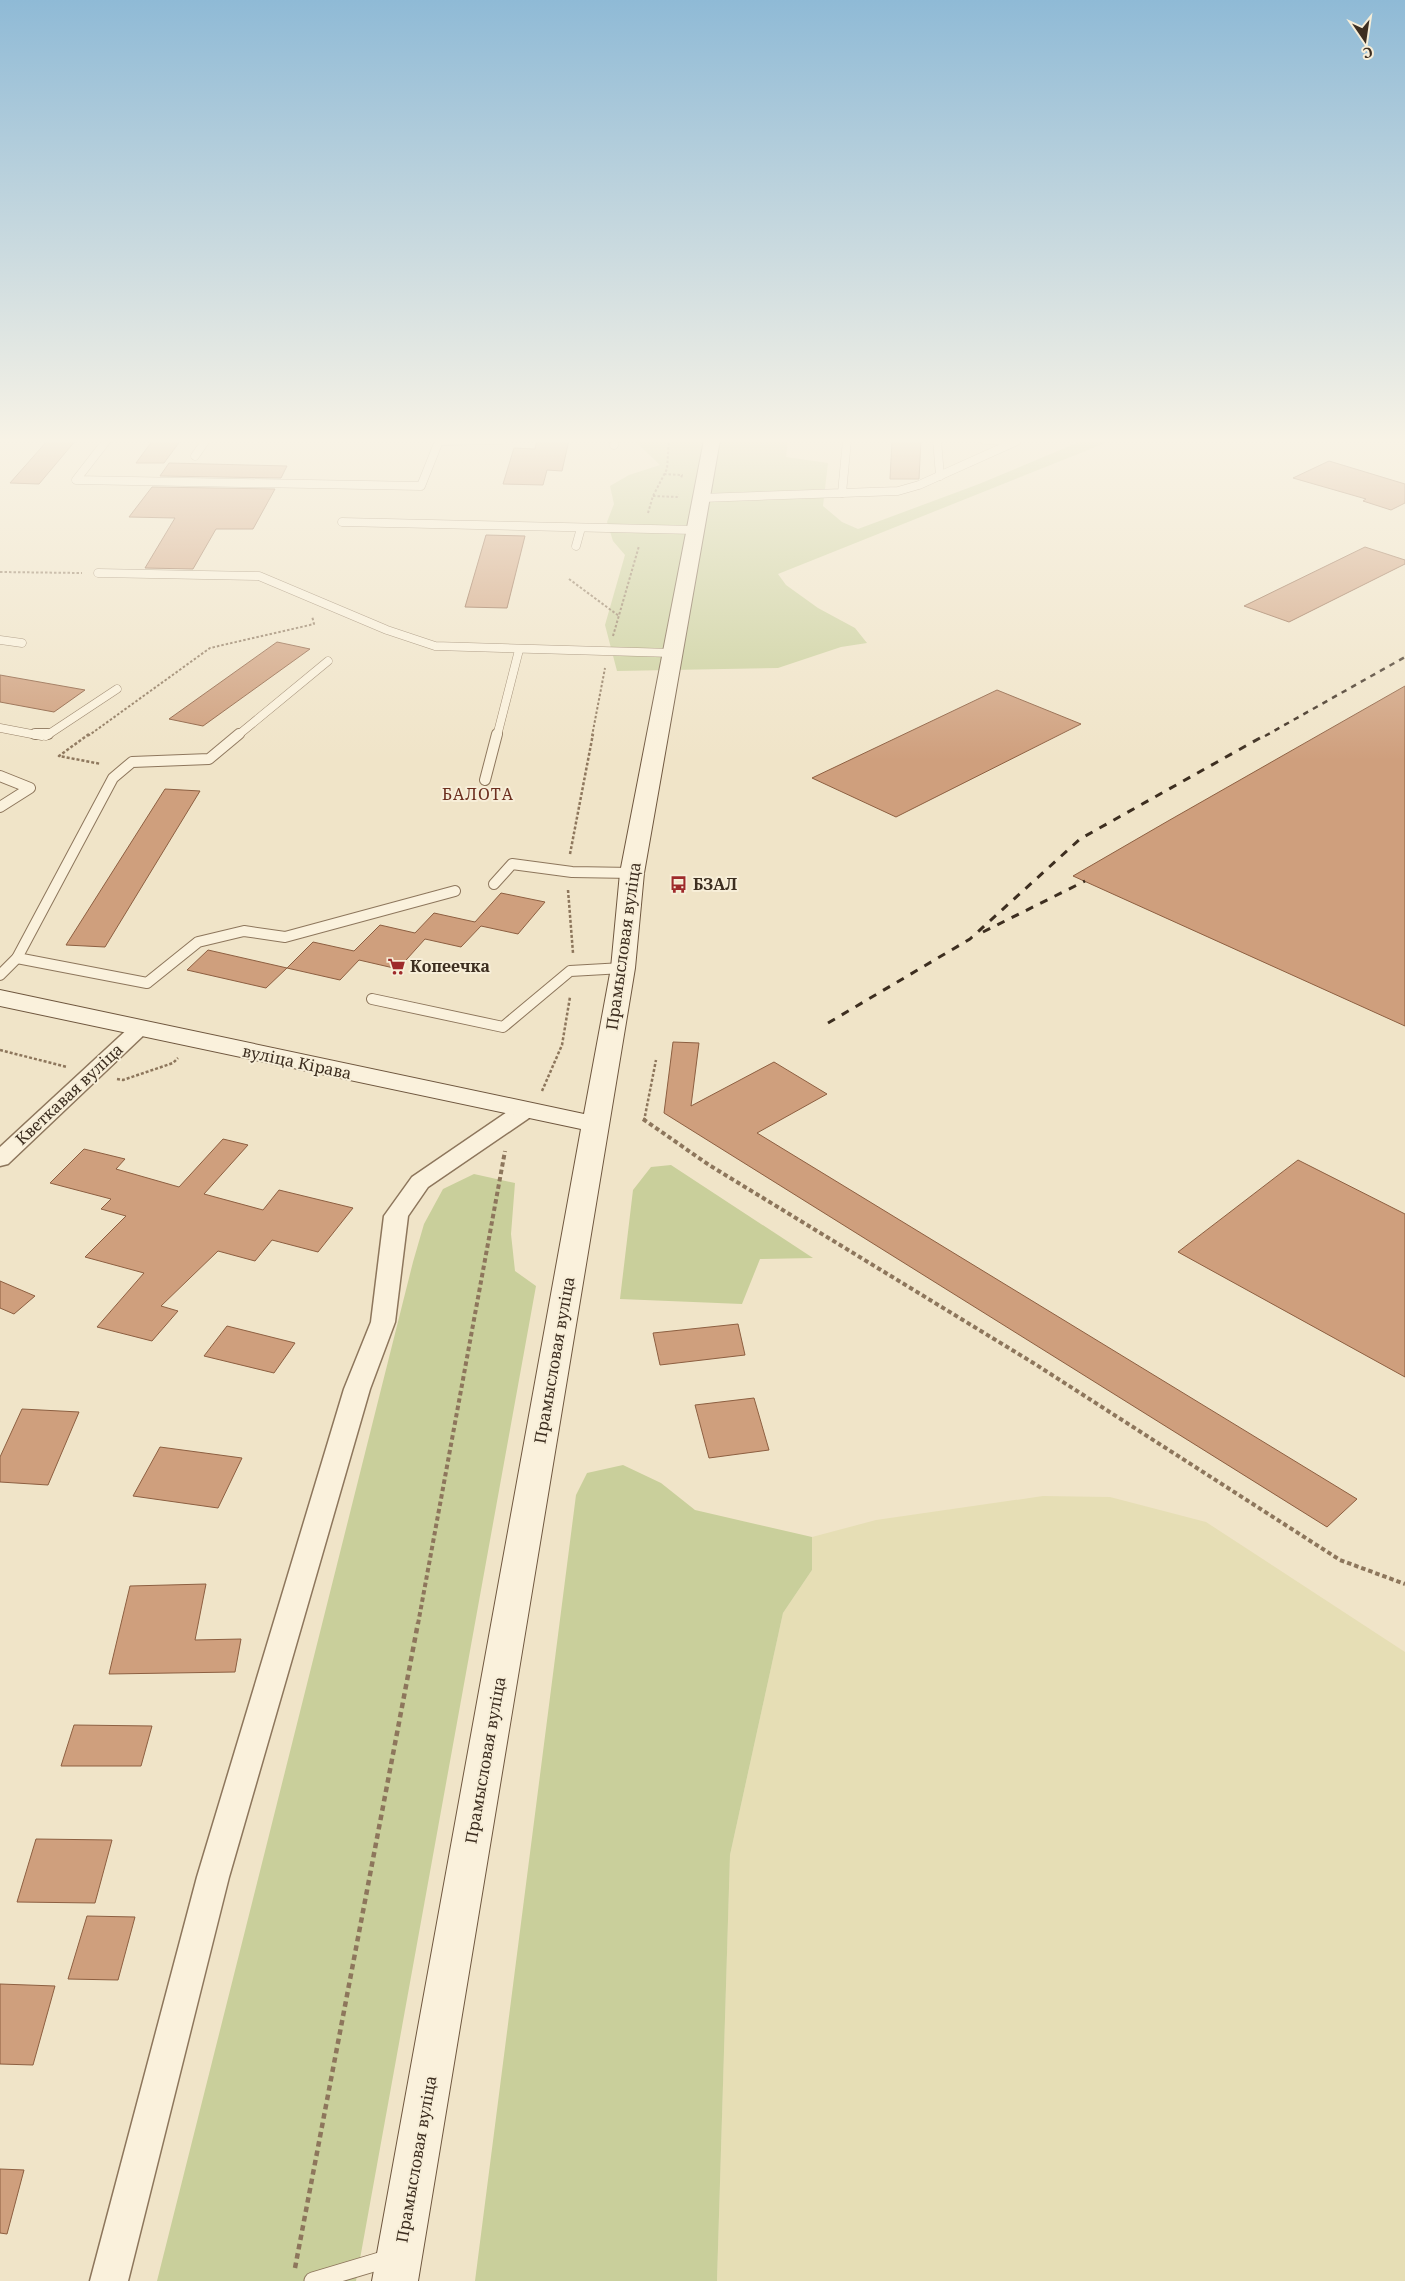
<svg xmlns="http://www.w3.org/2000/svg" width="1405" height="2281" font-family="'Noto Serif',serif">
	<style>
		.farmland { fill: #e6deb5 }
		.green { fill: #c9cf9b }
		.building { fill: #cf9f7d; stroke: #8d5f41 }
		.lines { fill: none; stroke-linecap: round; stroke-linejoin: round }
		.lane-far2-casing { stroke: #8d765c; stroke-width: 9 }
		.lane-far1-casing { stroke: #8d765c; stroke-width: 12 }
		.lane-casing { stroke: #8d765c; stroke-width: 19 }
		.street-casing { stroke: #8d765c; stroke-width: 3 }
		.secondary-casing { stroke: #6f573f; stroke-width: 2 }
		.path-far3 { stroke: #8d765c; stroke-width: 2; stroke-dasharray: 2.5 2; stroke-linecap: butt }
		.path-far2 { stroke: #8d765c; stroke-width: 2.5; stroke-dasharray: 3 2; stroke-linecap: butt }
		.path-far1 { stroke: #8d765c; stroke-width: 4; stroke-dasharray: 4.5 3; stroke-linecap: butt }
		.path { stroke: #8d765c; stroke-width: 4.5; stroke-dasharray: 5.5 4; stroke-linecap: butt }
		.lane-far2 { stroke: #faf1dc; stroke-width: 8 }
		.lane-far1 { stroke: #faf1dc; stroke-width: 10 }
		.lane { stroke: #faf1dc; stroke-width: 17 }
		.street { fill: #faf1dc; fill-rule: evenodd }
		.secondary { fill: #faf1dc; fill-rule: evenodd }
		.rail-far1 { stroke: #3d2e20; stroke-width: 2.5; stroke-dasharray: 5.5 5.5; stroke-linecap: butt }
		.rail { stroke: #3d2e20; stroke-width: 3; stroke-dasharray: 8 8; stroke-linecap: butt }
		.labels { text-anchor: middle; stroke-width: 4; stroke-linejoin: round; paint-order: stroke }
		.far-quarter-label { font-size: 16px; letter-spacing: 1px; fill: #6b2e1e; stroke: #f7eed8 }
		.poi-label { font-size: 16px; font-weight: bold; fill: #3d2e20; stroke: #f7eed8; text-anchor: start }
		.street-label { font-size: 16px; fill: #3d2e20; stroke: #f7eed8 }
	</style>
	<rect width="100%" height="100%" fill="#f0e4c8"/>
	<path class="farmland" d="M1043 1496 1110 1497 1206 1522 1405 1652V2281H717L730 1855 783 1613 812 1570V1537L876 1520Z"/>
	<g class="green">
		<path d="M637 440H788L786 457 828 463 823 506 842 522 858 529 979 484 1084 440H1113L778 574 786 585 818 608 855 628 867 643 841 647 778 668 617 671 605 625 625 555 613 541 607 522 614 504 610 486 629 475 660 465 635 441Z"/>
		<path d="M671 1165 813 1258 760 1259 742 1304 620 1299 633 1190 651 1167Z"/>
		<path d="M474 1174 515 1183 511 1234 515 1271 536 1286 356 2281H157L413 1262 424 1224 443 1189Z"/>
		<path d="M623 1465 661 1483 695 1510 812 1537V1570L783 1613 730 1855 717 2281H475L576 1495 587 1473Z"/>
	</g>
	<g class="building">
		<path d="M48 440H76L39 484 10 483Z"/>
		<path d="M153 440H181L164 463H136Z"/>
		<path d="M537 440H569L562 471 547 470 543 485 503 484 514 448 535 449Z"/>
		<path d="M892 440H921L919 479H890Z"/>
		<path d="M1329 461 1405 484V503L1391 510 1363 501 1366 499 1293 478Z"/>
		<path d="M169 463 287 466 281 478 160 476Z"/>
		<path d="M152 487 275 489 253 529H216L193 569 145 568 175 518 129 517Z"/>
		<path d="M486 535 525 536 507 608 465 607Z"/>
		<path d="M1365 547 1405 560V564L1289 622 1244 606Z"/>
		<path d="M277 642 310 649 203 726 169 719Z"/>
		<path d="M0 675 85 690 54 712 0 702Z"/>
		<path d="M1405 686V1026L1073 876 1168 821Z"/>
		<path d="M997 690 1081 724 896 817 812 778Z"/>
		<path d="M165 789 200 791 105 947 66 945Z"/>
		<path d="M501 893 545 902 518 934 481 926 461 947 425 939 398 969 359 960 340 980 287 968 313 942 354 951 380 925 415 933 434 913 475 922Z"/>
		<path d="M208 950 287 968 266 988 187 970Z"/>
		<path d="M673 1042 699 1043 691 1106 774 1062 827 1094 757 1133 1357 1499 1327 1527 664 1113Z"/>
		<path d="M223 1139 248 1145 204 1194 263 1210 279 1190 353 1208 318 1252 272 1240 255 1261 218 1251 161 1306 178 1311 152 1341 97 1327 144 1273 85 1257 126 1216 101 1209 111 1199 50 1183 84 1149 125 1159 116 1169 179 1187Z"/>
		<path d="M1298 1160 1405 1214V1377L1178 1252Z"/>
		<path d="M0 1281 35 1296 14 1314 0 1308Z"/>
		<path d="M738 1324 745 1355 660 1365 653 1333Z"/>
		<path d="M227 1326 295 1343 274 1373 204 1356Z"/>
		<path d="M754 1398 769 1450 709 1458 695 1405Z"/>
		<path d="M22 1409 79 1412 48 1485 0 1482V1457Z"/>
		<path d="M160 1447 242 1458 218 1508 133 1496Z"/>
		<path d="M206 1584 195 1640 241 1639 235 1672 109 1674 130 1586Z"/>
		<path d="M74 1725 152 1726 141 1766H61Z"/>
		<path d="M36 1839 112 1840 95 1903 17 1902Z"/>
		<path d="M87 1916 135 1917 118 1980 68 1979Z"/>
		<path d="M0 1984 55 1986 33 2065 0 2064Z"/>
		<path d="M0 2169 24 2170 7 2234 0 2233Z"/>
	</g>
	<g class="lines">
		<defs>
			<g id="lane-far2">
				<path d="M107 440 76 480 421 486 439 441 502 440"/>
				<path d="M937 440 940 476"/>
				<path d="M614 445 615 440"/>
				<path d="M195 456 206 440"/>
				<path d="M842 493 898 491 919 485 1017 441 984 440"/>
				<path d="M701 498 842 493 847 440"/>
				<path d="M342 522 695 530"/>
				<path d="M576 546 581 528"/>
				<path d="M98 573 259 576 387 630 435 646 672 653"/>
				<path d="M0 640 22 643"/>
				<path d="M0 728 42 736"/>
				<path d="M46 736 117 689"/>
				<path d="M237 736 328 661"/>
				<path d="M497 736 519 650"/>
			</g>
			<g id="lane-far1">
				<path d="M35 734H48"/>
				<path d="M0 776 30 788 0 807"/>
				<path d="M485 780 497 734"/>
				<path d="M494 884 512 864 572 872 632 873"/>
				<path d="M17 958 147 983 198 942 244 931 285 937 455 891"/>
				<path d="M0 975 17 958 113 778 132 762 209 759 239 734"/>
				<path d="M372 999 503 1027 570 971 623 968"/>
			</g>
			<path id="lane" d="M313 2281 390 2258"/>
			<g id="street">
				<path d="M139 1023 146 1025 149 1029 146 1033 8 1164 0 1166V1147L132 1025Z"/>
				<path d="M524 1104 532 1106 535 1111 532 1116 428 1187 408 1216 395 1322 370 1389 229 1877 128 2281H90L197 1877 344 1389 371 1322 384 1216 412 1177 516 1106Z"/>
			</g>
			<path id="secondary" d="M704 440H720L644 873 635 968 418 2281H372L581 1129 0 1006V990L584 1114 611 968 620 873Z"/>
		</defs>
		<use href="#lane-far2" class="lane-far2-casing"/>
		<use href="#lane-far1" class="lane-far1-casing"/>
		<use href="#lane" class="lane-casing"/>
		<use href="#street" class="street-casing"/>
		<use href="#secondary" class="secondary-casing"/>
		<g class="path-far3">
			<path d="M664 474 682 475 681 478"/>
			<path d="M653 496 677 497 678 494"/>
			<path d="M648 513 653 496 667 469 669 440"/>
			<path d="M0 572 82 573"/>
			<path d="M569 579 619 616"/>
			<path d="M613 636 639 546"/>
			<path d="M88 736 210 648 314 624 312 616"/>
			<path d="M592 736 605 668"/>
		</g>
		<g class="path-far2">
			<path d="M89 734 59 756 101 764"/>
			<path d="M570 854 593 734"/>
			<path d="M568 890 573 953"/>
			<path d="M0 1050 67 1067"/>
			<path d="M117 1079 123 1080 173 1063 178 1058"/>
			<path d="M542 1091 562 1045 570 997"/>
			<path d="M644 1121 656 1060"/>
		</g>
		<g class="path-far1">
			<path d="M643 1119 709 1165 1035 1364 1340 1560 1405 1584"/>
			<path d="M418 1624 505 1151"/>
		</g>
		<path class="path" d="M295 2268 418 1623"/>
		<use href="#lane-far2" class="lane-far2"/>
		<use href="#lane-far1" class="lane-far1"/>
		<use href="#lane" class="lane"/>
		<use href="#street" class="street"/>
		<use href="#secondary" class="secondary"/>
		<path class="rail-far1" d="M1265 736 1405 657"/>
		<g class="rail">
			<path d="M983 932 1085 881"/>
			<path d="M828 1023 970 939 1080 839 1267 734"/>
		</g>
	</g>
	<linearGradient id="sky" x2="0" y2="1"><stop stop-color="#8fbad6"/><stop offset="0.58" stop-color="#f8f3e6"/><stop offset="1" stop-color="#f8f3e6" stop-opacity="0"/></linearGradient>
	<rect width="1405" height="760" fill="url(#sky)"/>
	<defs>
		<symbol id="bus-bare" viewBox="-9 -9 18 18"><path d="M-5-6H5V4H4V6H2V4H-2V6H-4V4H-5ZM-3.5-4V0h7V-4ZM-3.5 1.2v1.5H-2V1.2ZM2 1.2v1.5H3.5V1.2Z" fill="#9e2a2b" stroke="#f7eed8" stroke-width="2.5" paint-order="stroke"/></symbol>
		<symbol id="supermarket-bare" viewBox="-9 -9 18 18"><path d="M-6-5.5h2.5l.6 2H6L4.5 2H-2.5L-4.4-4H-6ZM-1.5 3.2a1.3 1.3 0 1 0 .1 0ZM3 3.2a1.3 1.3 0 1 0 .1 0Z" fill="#9e2a2b" stroke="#f7eed8" stroke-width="2.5" paint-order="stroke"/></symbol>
	</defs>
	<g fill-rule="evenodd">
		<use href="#bus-bare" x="666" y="872" width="25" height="25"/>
		<use href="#supermarket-bare" x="384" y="954" width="25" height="25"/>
	</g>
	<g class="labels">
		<g class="far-quarter-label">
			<text x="478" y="800">БАЛОТА</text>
		</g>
		<g class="poi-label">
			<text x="693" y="890">БЗАЛ</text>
			<text x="410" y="972">Копеечка</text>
		</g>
		<g class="street-label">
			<text transform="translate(623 946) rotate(-82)" y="6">Прамысловая вуліца</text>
			<text transform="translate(297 1062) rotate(12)" y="6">вуліца Кірава</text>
			<text transform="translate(69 1094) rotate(-43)" y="6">Кветкавая вуліца</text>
			<text transform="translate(554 1360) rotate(-80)" y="6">Прамысловая вуліца</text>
			<text transform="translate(485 1760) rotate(-80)" y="6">Прамысловая вуліца</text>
			<text transform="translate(416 2159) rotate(-80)" y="6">Прамысловая вуліца</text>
		</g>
	</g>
	<g transform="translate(1365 40) rotate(167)" stroke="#f7eed8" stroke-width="4" paint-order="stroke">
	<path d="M0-4L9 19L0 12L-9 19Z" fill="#3d2e20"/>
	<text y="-8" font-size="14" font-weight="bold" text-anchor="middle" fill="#3d2e20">С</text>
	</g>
</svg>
